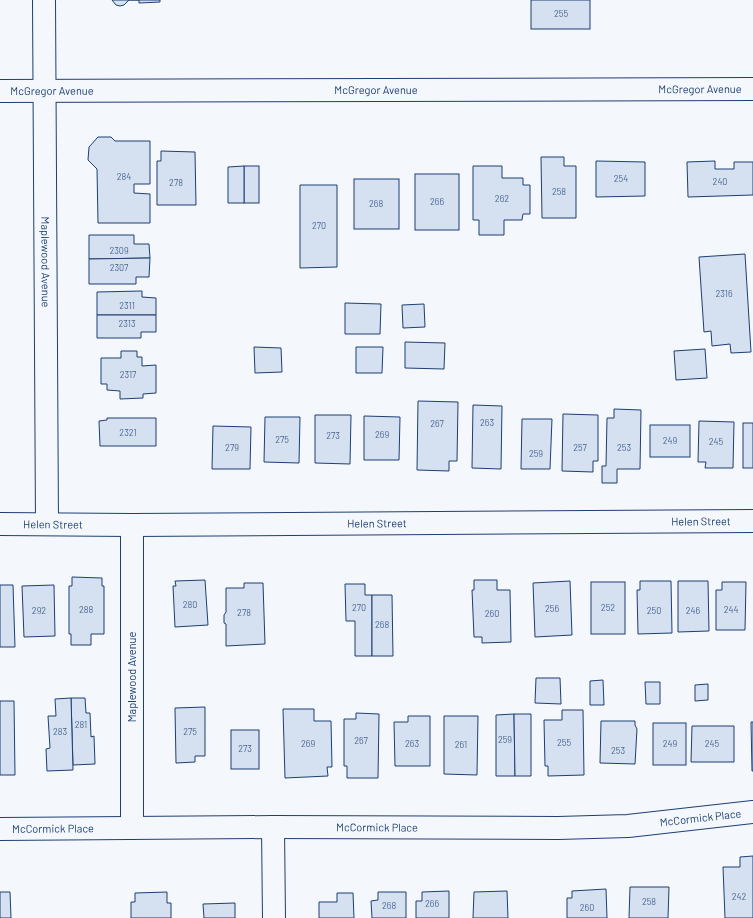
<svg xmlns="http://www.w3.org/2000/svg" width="753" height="918" font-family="Barlow,sans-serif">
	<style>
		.building { fill: #d5e0f0; stroke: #1d3f73 }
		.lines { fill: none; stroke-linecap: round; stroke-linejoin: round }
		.minor-casing { stroke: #1d3f73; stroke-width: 24 }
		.minor { stroke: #f4f7fb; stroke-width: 22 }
		.labels { text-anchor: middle; stroke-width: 3; stroke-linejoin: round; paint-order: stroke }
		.number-label { font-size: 9px; fill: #4b6792 }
		.street-label { font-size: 11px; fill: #1d3f73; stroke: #f4f7fb }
	</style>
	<rect width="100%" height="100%" fill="#f4f7fb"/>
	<g class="building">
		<path d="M112 0H160V2L139 3V0H129L124 5 120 6 116 5Z"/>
		<rect x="531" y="0" width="59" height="29"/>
		<path d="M98 137H111L115 141H150V184H134V193L150 194V223H98L97 169 88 160 89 147Z"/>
		<path d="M161 151 195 152 196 205H157V161H161Z"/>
		<path d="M541 157H564V166H576V218H542Z"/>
		<path d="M596 161 645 162V196L596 197Z"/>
		<path d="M715 161V169H734V162H753V195L688 197 687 162Z"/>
		<rect x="244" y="166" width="15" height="37"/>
		<path d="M244 166V203H228V167Z"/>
		<path d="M473 166H502V178H523V185H530V214H523L522 220H504V235H479V220H473Z"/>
		<rect x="415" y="174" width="44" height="56"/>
		<rect x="354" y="179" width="45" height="50"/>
		<path d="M300 185H337V267L300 268Z"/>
		<path d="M89 235H134V244H149L150 258 89 259Z"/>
		<path d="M745 254 751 352 731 353 730 344 712 346 711 331 704 332 699 257Z"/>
		<path d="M150 258 149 277H136V284H89V259Z"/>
		<path d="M142 291V297L156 298V315H97V292Z"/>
		<path d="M345 303 381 304 380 334H345Z"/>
		<path d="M424 304 425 327 403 328 402 305Z"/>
		<path d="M97 315H156V332H141V338H97Z"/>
		<path d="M405 342 445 343 444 369 405 368Z"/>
		<path d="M254 347 281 348 282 372 255 373Z"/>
		<path d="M356 347H383L382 373H356Z"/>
		<path d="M705 349 707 378 676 380 674 351Z"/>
		<path d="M121 351H137V357H142V366L156 365V393L143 394V398L120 399V391L107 390V384H101V358H121Z"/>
		<path d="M418 401 458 402 457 461H449V471L417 470Z"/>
		<path d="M473 405 502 406 501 469 472 468Z"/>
		<path d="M614 409 641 410 640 469H617V483H602V466H606L607 418H614Z"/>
		<path d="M563 414 598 415V461H593V472L562 471Z"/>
		<path d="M315 415H351L350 464 315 463Z"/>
		<path d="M364 416 400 417 399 460H364Z"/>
		<path d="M265 417H300L299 463 264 462Z"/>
		<path d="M107 418H156V446H100L99 421 107 420Z"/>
		<path d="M522 419H552L550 469H521Z"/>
		<path d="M699 421 734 422 733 468H705L706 462H698Z"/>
		<rect x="743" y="423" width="10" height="45"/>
		<rect x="650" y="425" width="40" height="32"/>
		<path d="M213 426 251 427 250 469H212Z"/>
		<path d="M72 577 102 578V586H104V634H91V645H71V634H69V586H72Z"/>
		<path d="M205 580 208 625 175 627 173 586H176L175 581Z"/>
		<path d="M474 580H497V590H510L511 642 482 643V637H474L472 590H474Z"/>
		<path d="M570 581 572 635 535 637 533 583Z"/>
		<path d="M640 581H671L672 633 638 634 637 590H640Z"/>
		<path d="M678 581H708L709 631 678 632Z"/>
		<rect x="591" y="582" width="34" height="52"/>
		<path d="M722 582H746L745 630H716V590H722Z"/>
		<path d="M244 583H263L265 644 226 646V624L224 623V615L226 612V588H244Z"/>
		<path d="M345 584H365V595H372V656H355V621H346Z"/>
		<path d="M0 585H13L15 647H0Z"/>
		<path d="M54 585 55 636 24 637 22 586Z"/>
		<path d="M372 595H392L393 656H372Z"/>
		<path d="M536 678H560L561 704 535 703Z"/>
		<path d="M603 680 604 705H590V681Z"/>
		<path d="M645 682H660V704H646Z"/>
		<path d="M708 684V700L695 701V685Z"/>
		<path d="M71 698H85L86 713H90L91 737 94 736 95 764 73 765Z"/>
		<path d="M71 698 73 770 47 771 46 749 50 748 48 716H56L55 699Z"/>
		<path d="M0 701H14L15 775H0Z"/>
		<path d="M205 707V756H195V762L176 763 175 708Z"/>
		<path d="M283 709H314V721H331L332 767H327L328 776 285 778Z"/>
		<path d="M562 710H583L584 775 548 776V766H545L544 720H562Z"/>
		<path d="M356 713 379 714 378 778H347V766H344V719H356Z"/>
		<path d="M514 714 515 776H496V715Z"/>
		<path d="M514 714H531V776H515Z"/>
		<path d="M408 716H430V766H395L394 722H408Z"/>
		<path d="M444 716H478L477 775 444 774Z"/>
		<path d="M601 721H635V725L637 729 635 764 600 763Z"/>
		<path d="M751 722H753V771H752Z"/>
		<rect x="653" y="723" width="33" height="42"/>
		<path d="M692 726H734V762H691Z"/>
		<rect x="231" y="730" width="28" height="39"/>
		<path d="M753 856V918H725L723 867H740V857Z"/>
		<path d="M630 887H669L668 918H629Z"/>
		<path d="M606 889 607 918H567V898H572V891Z"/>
		<path d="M449 891V918H416V901H422V892Z"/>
		<path d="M507 891 508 918H473L474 892Z"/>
		<path d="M0 892H10L11 918H0Z"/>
		<path d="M167 892V903H171V918H131V902H135V893Z"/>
		<path d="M378 892H406V918H372L371 901 378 900Z"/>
		<path d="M337 893H353L354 918H319V902H337Z"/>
		<path d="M235 903V918H204L203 904Z"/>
	</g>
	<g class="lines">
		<defs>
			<g id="minor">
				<path id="s1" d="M44 0 47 524"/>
				<path id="s2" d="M0 91 753 89"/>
				<path id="s3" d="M0 524 132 525 753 521"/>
				<path d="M273 827 274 918"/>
				<path d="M132 828V525"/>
				<path id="s4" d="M0 829 273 827 558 828 628 826 753 812"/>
			</g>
		</defs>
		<use href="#minor" class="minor-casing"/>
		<use href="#minor" class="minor"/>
	</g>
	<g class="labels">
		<g class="number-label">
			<text x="561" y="17">255</text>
			<text x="124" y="180">284</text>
			<text x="621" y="182">254</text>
			<text x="720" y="185">240</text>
			<text x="176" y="186">278</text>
			<text x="559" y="195">258</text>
			<text x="502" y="202">262</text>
			<text x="437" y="205">266</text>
			<text x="376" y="207">268</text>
			<text x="319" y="229">270</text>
			<text x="119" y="254">2309</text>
			<text x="119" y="271">2307</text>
			<text x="724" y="297">2316</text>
			<text x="127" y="309">2311</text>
			<text x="127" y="327">2313</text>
			<text x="128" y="378">2317</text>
			<text x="487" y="426">263</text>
			<text x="437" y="427">267</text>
			<text x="128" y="436">2321</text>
			<text x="382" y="438">269</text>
			<text x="333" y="439">273</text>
			<text x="282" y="443">275</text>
			<text x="670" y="444">249</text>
			<text x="716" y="445">245</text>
			<text x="232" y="451">279</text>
			<text x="580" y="451">257</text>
			<text x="624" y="451">253</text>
			<text x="536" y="457">259</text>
			<text x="190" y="608">280</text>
			<text x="359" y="611">270</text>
			<text x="608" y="611">252</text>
			<text x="552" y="612">256</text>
			<text x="86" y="613">288</text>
			<text x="731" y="613">244</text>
			<text x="39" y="614">292</text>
			<text x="654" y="614">250</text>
			<text x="693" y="614">246</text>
			<text x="244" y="616">278</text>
			<text x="492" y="617">260</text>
			<text x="382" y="628">268</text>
			<text x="81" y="728">281</text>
			<text x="60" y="735">283</text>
			<text x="190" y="735">275</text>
			<text x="505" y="743">259</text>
			<text x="361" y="744">267</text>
			<text x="564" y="746">255</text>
			<text x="308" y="747">269</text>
			<text x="412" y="747">263</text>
			<text x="670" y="747">249</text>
			<text x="712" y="747">245</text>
			<text x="461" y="748">261</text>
			<text x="245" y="752">273</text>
			<text x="618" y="754">253</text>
			<text x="739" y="900">242</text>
			<text x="649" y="905">258</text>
			<text x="432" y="907">266</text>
			<text x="389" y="909">268</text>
			<text x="587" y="911">260</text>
		</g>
		<g class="street-label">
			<text dy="4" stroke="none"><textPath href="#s2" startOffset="700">McGregor Avenue</textPath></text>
			<text dy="4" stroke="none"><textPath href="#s2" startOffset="376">McGregor Avenue</textPath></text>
			<text dy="4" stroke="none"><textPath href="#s2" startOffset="52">McGregor Avenue</textPath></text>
			<text dy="4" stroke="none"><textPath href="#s1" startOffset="262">Maplewood Avenue</textPath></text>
			<text dy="4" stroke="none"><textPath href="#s3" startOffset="701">Helen Street</textPath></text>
			<text dy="4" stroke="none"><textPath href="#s3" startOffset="377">Helen Street</textPath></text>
			<text dy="4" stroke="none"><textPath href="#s3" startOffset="53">Helen Street</textPath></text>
			<text transform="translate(132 677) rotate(-90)" y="4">Maplewood Avenue</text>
			<text dy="4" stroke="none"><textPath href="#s4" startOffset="701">McCormick Place</textPath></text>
			<text dy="4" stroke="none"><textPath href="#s4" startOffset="377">McCormick Place</textPath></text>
			<text dy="4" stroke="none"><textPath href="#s4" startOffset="53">McCormick Place</textPath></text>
		</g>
	</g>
</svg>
